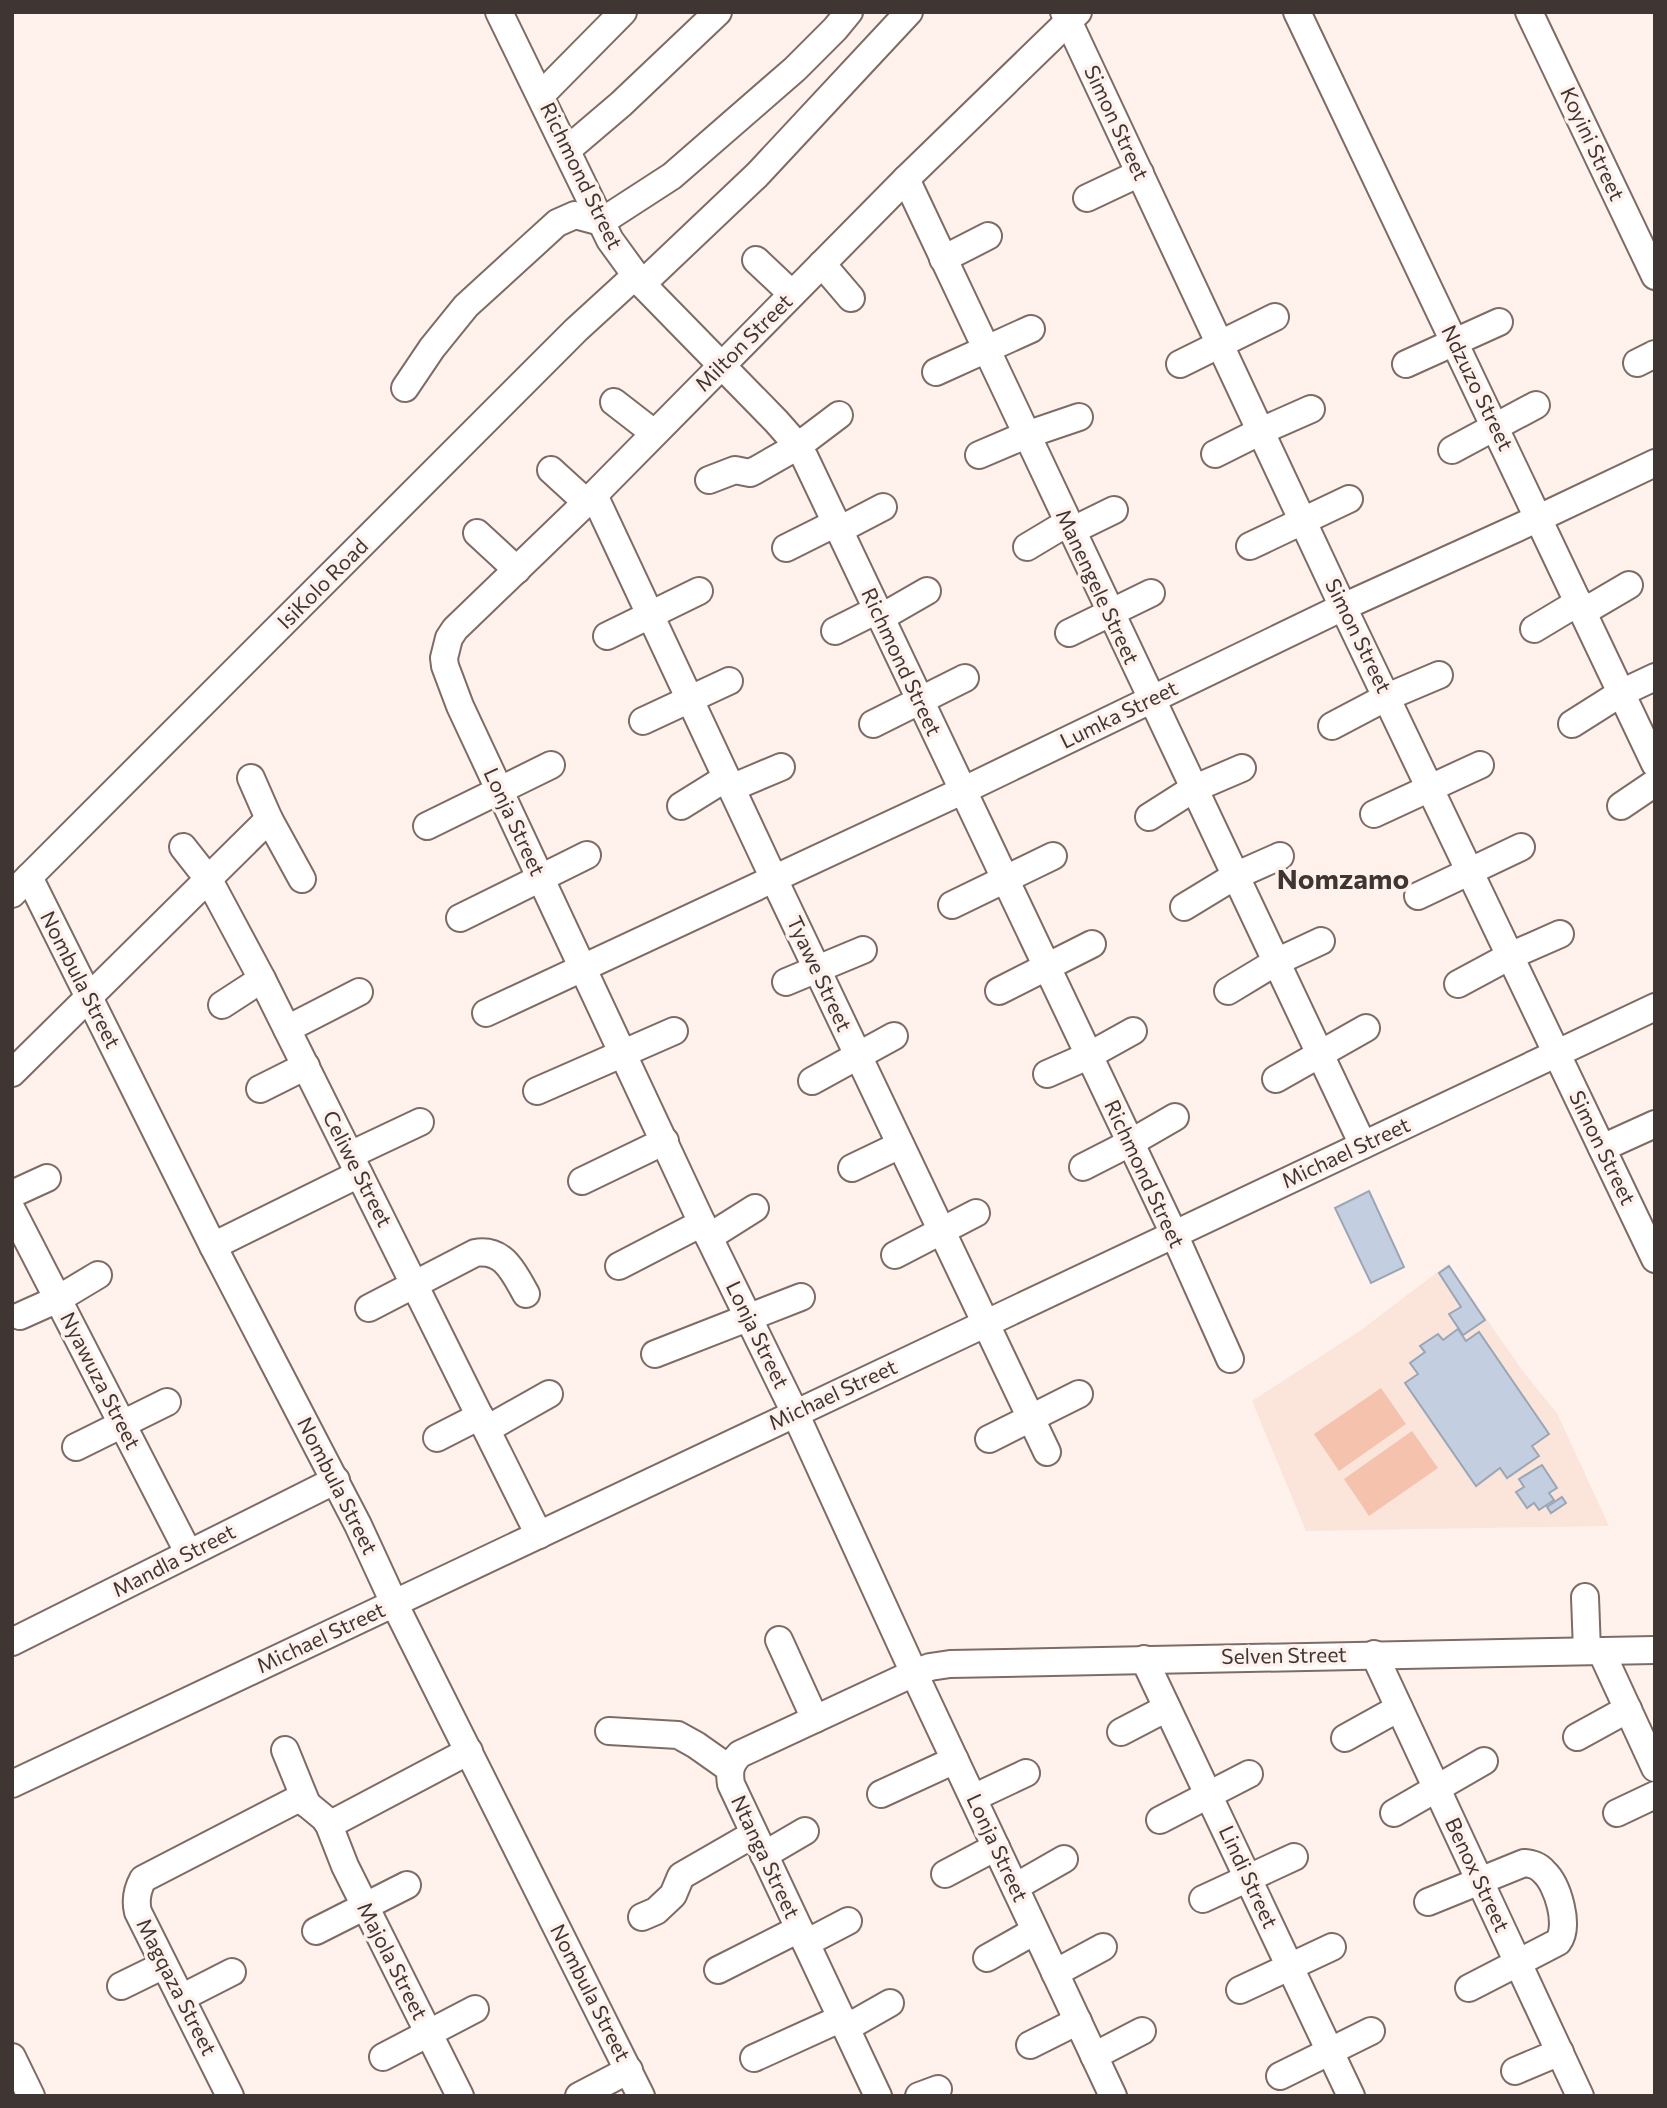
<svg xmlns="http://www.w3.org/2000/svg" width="1667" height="2108" font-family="Commissioner,sans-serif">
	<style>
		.built { fill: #fbe4da }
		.green { fill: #f5c3ad }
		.building { fill: #c3cfe0; stroke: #9aa6b6; stroke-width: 2 }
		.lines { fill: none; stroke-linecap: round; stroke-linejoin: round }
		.minor-casing { stroke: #7e6c64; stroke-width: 30 }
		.minor { stroke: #fff; stroke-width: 26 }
		.labels { text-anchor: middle; stroke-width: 7; stroke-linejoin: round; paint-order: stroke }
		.street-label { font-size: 21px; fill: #3f3633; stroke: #fff2ed }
		.district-label { font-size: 28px; font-weight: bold; fill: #3f3633; stroke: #fff2ed }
	</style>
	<rect width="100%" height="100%" fill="#fff2ed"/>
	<path class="built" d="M1448 1264 1525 1374 1557 1413 1609 1526 1306 1531 1252 1401 1361 1330Z"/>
	<g class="green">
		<path d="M1381 1388 1406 1424 1339 1471 1314 1434Z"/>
		<path d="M1412 1431 1438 1468 1369 1516 1344 1479Z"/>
	</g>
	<g class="building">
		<path d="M1369 1191 1404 1267 1371 1283 1335 1208Z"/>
		<path d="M1449 1266 1485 1320 1463 1335 1449 1314 1461 1307 1439 1273Z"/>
		<path d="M1458 1329 1466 1341 1479 1332 1549 1434 1532 1446 1539 1456 1507 1478 1500 1468 1476 1486 1405 1383 1418 1374 1410 1363 1425 1352 1420 1346 1438 1334 1443 1340Z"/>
		<path d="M1542 1465 1557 1488 1549 1493 1554 1500 1539 1510 1534 1503 1527 1508 1516 1492 1524 1487 1519 1479Z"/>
		<path d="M1562 1497 1566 1503 1551 1513 1547 1507Z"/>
	</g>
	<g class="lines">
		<defs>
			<g id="minor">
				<path d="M499 12 610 240 642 284 776 421 798 446 805 458 1174 1234 1230 1359"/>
				<path d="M1064 12 1343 607 1655 1259"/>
				<path d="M1078 12 906 179 594 495 455 629 449 638 444 658 445 666 460 706 702 1223 795 1413 914 1673 1113 2096"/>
				<path d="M1297 12 1655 764"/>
				<path d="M1529 12 1655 276"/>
				<path d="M541 95 623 12"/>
				<path d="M567 150 621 104 718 12"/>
				<path d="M906 179 1363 1145"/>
				<path d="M1087 198 1140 173"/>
				<path d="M943 259 988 236"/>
				<path d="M756 260 792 294"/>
				<path d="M822 264 851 298"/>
				<path d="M642 284 757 175 909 12"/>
				<path d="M1637 363 1655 354"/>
				<path d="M1180 364 1275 317"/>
				<path d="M1406 364 1499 322"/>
				<path d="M936 372 1031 329"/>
				<path d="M405 388 432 348 466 306 557 223 575 215 601 222 672 176 795 69 835 29 849 12"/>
				<path d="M614 402 654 433"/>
				<path d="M1452 450 1536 405"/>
				<path d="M1215 454 1261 431 1311 409"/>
				<path d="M979 455 1026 435 1079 417"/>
				<path d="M551 470 586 502"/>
				<path d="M709 480 735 470 750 473 756 470 798 446 839 415"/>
				<path d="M594 495 774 879 1047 1452"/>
				<path d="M839 530 883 507"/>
				<path d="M1071 531 1114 510"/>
				<path d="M477 533 517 570"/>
				<path d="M1250 546 1349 499"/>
				<path d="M1027 547 1067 523"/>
				<path d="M786 548 836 523"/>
				<path d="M1583 612 1629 585"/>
				<path d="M880 618 927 591"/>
				<path d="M1534 629 1579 602"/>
				<path d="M835 631 877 610"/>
				<path d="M1069 633 1151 593"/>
				<path d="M607 636 699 591"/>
				<path d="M643 721 729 681"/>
				<path d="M873 724 965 678"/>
				<path d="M1572 724 1621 693 1655 677"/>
				<path d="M1332 726 1387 697 1439 675"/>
				<path d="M251 778 269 819 302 879"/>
				<path d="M731 788 781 767"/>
				<path d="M681 806 726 778"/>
				<path d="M1621 806 1655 783"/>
				<path d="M1374 814 1480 765"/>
				<path d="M1149 817 1193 789 1242 768"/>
				<path d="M427 826 551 765"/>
				<path d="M183 847 209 880 262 979 539 1535"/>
				<path d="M29 877 213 1246 358 1525 394 1603 641 2096"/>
				<path d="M12 894 576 330 635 276"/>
				<path d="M1418 896 1521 847"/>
				<path d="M952 905 1053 856"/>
				<path d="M1184 907 1235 876 1280 856"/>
				<path d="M460 918 587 855"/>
				<path d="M786 982 863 950"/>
				<path d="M1458 984 1510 956 1560 934"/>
				<path d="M999 991 1092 944"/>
				<path d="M1228 991 1276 962 1321 941"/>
				<path d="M222 1005 262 979"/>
				<path d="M486 1013 962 791 1343 607 1539 518 1655 463"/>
				<path d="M287 1029 359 992"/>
				<path d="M12 1073 269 819"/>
				<path d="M1047 1074 1088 1056 1133 1031"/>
				<path d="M1276 1079 1366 1028"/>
				<path d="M812 1081 894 1036"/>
				<path d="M260 1089 306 1066"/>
				<path d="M537 1091 674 1031"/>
				<path d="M1602 1148 1655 1124"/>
				<path d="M350 1155 420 1122"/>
				<path d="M1083 1167 1130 1143 1175 1117"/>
				<path d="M852 1168 900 1145"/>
				<path d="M582 1181 665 1141"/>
				<path d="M12 1194 47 1178"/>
				<path d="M12 1210 188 1552"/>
				<path d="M709 1237 755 1208"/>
				<path d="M213 1246 359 1174"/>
				<path d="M895 1255 976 1213"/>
				<path d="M619 1266 702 1223"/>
				<path d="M369 1308 475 1253C504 1248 514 1273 526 1294"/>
				<path d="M20 1316 58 1299 98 1275"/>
				<path d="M655 1354 801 1297"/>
				<path d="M487 1429 549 1394"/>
				<path d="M437 1438 480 1416"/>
				<path d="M989 1439 1079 1394"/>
				<path d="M76 1447 167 1402"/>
				<path d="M1585 1597 1587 1651"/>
				<path d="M779 1640 815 1719"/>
				<path d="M12 1642 336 1480"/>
				<path d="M1601 1651 1655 1768"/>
				<path d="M1374 1654 1580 2096"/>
				<path d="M1144 1659 1351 2096"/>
				<path d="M609 1731 678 1735 696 1745 730 1769"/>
				<path d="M1121 1732 1167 1708"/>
				<path d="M1577 1737 1628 1709"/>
				<path d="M1345 1738 1399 1708"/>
				<path d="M285 1750 307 1804"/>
				<path d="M12 1784 1655 1007"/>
				<path d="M881 1794 955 1760"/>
				<path d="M973 1798 1026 1773"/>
				<path d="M1394 1813 1484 1761"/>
				<path d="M1617 1813 1655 1795"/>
				<path d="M1160 1820 1249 1774"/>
				<path d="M329 1825 469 1751"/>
				<path d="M764 1855 805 1831"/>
				<path d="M945 1874 996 1847"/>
				<path d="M1015 1887 1064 1859"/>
				<path d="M1203 1899 1294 1857"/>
				<path d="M1428 1902 1524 1863C1532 1864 1538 1865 1544 1872 1558 1885 1570 1926 1558 1942L1469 1988"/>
				<path d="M642 1917 656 1911 673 1895 681 1876 754 1834"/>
				<path d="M316 1931 407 1885"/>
				<path d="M806 1943 848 1921"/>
				<path d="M987 1958 1035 1931"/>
				<path d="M718 1970 799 1929"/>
				<path d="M1055 1973 1103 1947"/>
				<path d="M121 1986 164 1965"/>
				<path d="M1240 1990 1332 1947"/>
				<path d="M181 1998 232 1972"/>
				<path d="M846 2028 890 2003"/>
				<path d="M1030 2045 1078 2021"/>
				<path d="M1094 2056 1142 2031"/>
				<path d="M12 2057 31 2096"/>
				<path d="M383 2057 475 2009"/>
				<path d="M754 2058 842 2018"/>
				<path d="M1515 2071 1560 2052"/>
				<path d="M1280 2076 1371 2031"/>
				<path d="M230 2096 138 1912C135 1900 137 1890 143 1879L294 1801 301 1800 307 1804 324 1818 329 1825 345 1866 460 2096"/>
				<path d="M579 2096 629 2070"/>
				<path d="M878 2096 731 1784C729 1771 730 1764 740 1754L914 1673 930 1667 950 1664 1655 1650"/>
				<path d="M919 2096 938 2089"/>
			</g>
		</defs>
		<use href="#minor" class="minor-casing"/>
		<use href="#minor" class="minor"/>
	</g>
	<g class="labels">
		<g class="street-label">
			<text transform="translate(1116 123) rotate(65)" y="7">Simon Street</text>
			<text transform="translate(1592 144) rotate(65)" y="7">Koyini Street</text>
			<text transform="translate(581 176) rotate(64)" y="7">Richmond Street</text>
			<text transform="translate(744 343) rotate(-45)" y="7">Milton Street</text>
			<text transform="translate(1477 388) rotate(64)" y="7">Ndzuzo Street</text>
			<text transform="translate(323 584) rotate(-45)" y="7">IsiKolo Road</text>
			<text transform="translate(1097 587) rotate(65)" y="7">Manengele Street</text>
			<text transform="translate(1358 636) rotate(64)" y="7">Simon Street</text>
			<text transform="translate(901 662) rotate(65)" y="7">Richmond Street</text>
			<text transform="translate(1119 715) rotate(-26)" y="7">Lumka Street</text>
			<text transform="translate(514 822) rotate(65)" y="7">Lonja Street</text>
			<text transform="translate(819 974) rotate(65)" y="7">Tyawe Street</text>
			<text transform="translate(80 980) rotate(63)" y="7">Nombula Street</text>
			<text transform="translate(1602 1148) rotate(64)" y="7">Simon Street</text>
			<text transform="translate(1346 1153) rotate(-25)" y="7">Michael Street</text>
			<text transform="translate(357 1169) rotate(63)" y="7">Celiwe Street</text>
			<text transform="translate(1144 1174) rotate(65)" y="7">Richmond Street</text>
			<text transform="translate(757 1335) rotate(64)" y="7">Lonja Street</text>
			<text transform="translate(100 1381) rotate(63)" y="7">Nyawuza Street</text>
			<text transform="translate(833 1395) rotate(-25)" y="7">Michael Street</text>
			<text transform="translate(337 1486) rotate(63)" y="7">Nombula Street</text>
			<text transform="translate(174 1561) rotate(-27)" y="7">Mandla Street</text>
			<text transform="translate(321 1638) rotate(-25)" y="7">Michael Street</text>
			<text transform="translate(1284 1656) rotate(-1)" y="7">Selven Street</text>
			<text transform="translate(997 1848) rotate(65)" y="7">Lonja Street</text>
			<text transform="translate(765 1857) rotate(65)" y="7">Ntanga Street</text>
			<text transform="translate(1477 1875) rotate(65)" y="7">Benox Street</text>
			<text transform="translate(1248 1877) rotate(65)" y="7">Lindi Street</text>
			<text transform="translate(392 1961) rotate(63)" y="7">Majola Street</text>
			<text transform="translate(176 1987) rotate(63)" y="7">Magqaza Street</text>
			<text transform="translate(590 1993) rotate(63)" y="7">Nombula Street</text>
		</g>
		<g class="district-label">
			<text x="1343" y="889">Nomzamo</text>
		</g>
	</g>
	<rect width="1667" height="2108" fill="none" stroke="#3f3633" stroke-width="28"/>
</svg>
